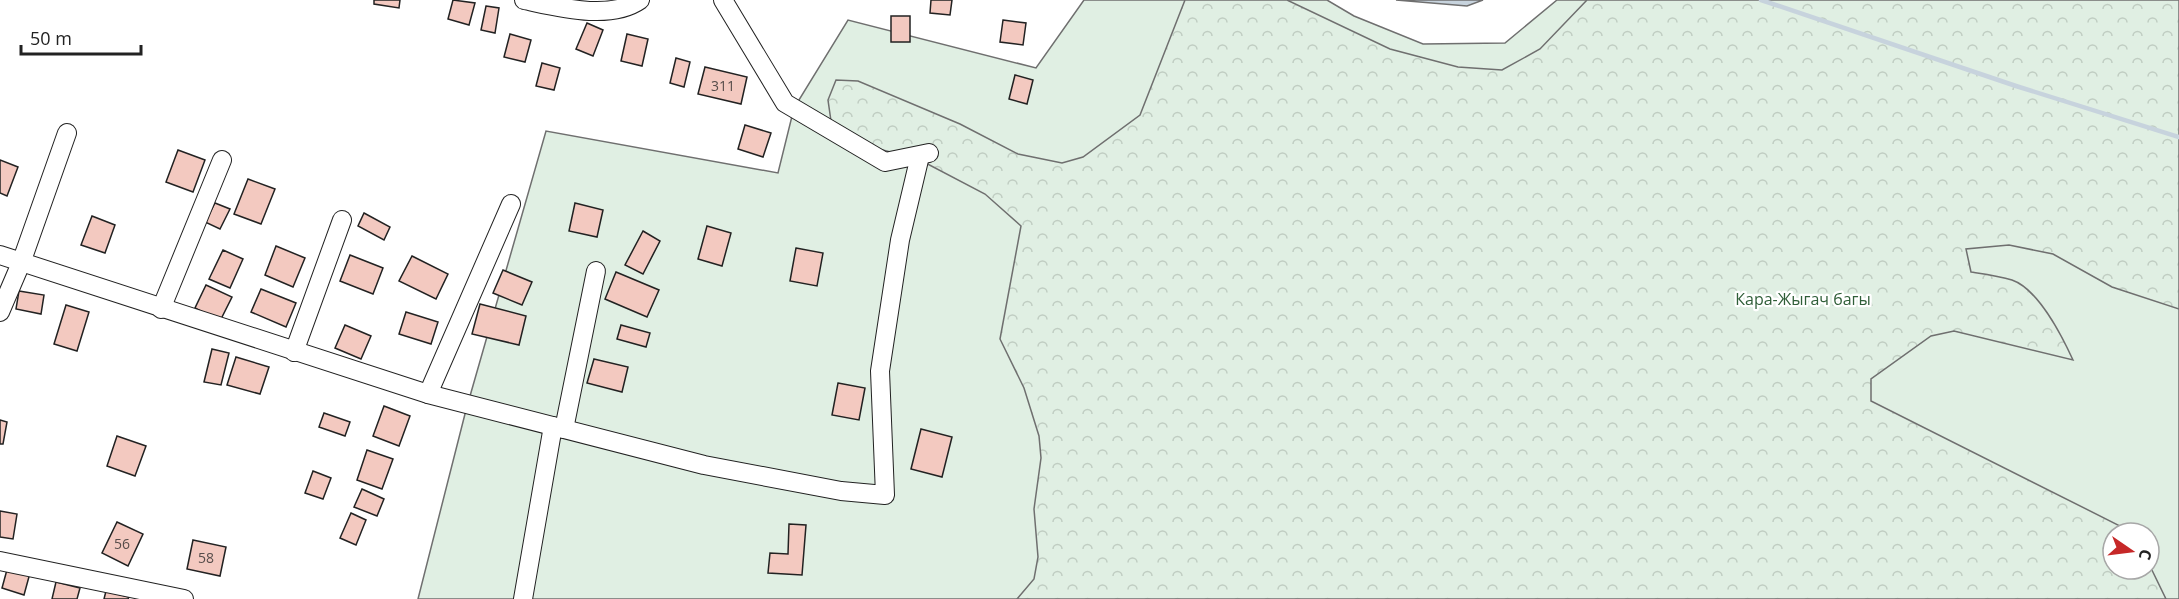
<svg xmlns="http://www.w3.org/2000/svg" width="2179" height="599" font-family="'Open Sans',sans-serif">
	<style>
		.green { fill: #e0efe3; stroke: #6f6f6f; stroke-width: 1.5; fill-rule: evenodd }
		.forest { fill: url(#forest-crowns); stroke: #6f6f6f; stroke-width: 1.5 }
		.water { fill: url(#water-ripples); stroke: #6f6f6f; stroke-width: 1.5 }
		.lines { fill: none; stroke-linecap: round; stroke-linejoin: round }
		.stream { stroke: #c7d3dd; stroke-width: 4.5 }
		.building { fill: #f3c9c0; stroke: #222; stroke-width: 1.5 }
		.minor-casing { stroke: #222; stroke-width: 20 }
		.minor { stroke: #fff; stroke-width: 18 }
		.labels { text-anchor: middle; stroke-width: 4.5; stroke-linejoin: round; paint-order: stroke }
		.number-label { font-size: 14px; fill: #564c4a }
		.park-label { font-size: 16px; fill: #2f5e38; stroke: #fff }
	</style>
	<defs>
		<pattern id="forest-crowns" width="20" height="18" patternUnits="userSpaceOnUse" patternTransform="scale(1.5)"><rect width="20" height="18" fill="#e0efe3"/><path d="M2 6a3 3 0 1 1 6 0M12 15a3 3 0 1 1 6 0" fill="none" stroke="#c0cdc2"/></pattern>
		<pattern id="water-ripples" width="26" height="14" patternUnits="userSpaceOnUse" patternTransform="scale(1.5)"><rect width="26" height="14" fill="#c7d3dd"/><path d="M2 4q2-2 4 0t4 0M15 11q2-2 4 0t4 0" fill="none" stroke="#abb5bd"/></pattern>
	</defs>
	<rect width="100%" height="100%" fill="#fff"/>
	<path class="green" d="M1084 0H1327L1354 16 1423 44 1505 43 1557 0H2179V599H418L466 410 546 131 778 173 794 108 848 20 1036 68ZM2113 533H2149V569H2113Z"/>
	<path class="forest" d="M1185 0H1287L1390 49 1458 67 1502 70 1540 49 1587 0H2179V309L2112 287 2053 254 2009 245 1966 249 1971 272C1984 274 1999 276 2012 280 2038 289 2062 336 2073 360L1954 331 1931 336 1871 379V401L2124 528 2129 533H2113V569H2149V564L2166 599H1017L1034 579 1038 557 1034 509 1041 458 1039 436 1024 388 1000 339 1021 226 985 194 920 160 853 142 831 121 828 100 836 80 858 81 960 124 1018 154 1062 163 1083 157 1140 115Z"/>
	<path class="water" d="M1396 0H1483L1467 6Z"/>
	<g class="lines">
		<path class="stream" d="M1761 0 2016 86 2179 137"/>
	</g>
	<g class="building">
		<path d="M374 0H400L399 8 374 4Z"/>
		<path d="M453 0 475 3 469 25 448 19Z"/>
		<path d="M931 0H952L950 15 930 13Z"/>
		<path d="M486 6 499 8 495 33 481 30Z"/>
		<rect x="891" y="16" width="19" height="26"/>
		<path d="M1003 20 1026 23 1023 45 1000 42Z"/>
		<path d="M587 23 603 30 593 56 576 49Z"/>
		<path d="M510 34 531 40 525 62 504 57Z"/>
		<path d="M627 34 648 39 642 66 621 61Z"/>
		<path d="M676 58 690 62 684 87 670 83Z"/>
		<path d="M542 63 560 68 554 90 536 86Z"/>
		<path d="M705 67 747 77 741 104 698 94Z"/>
		<path d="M1015 75 1033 80 1027 104 1009 99Z"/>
		<path d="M745 125 771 133 763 157 738 149Z"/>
		<path d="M178 150 205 160 193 192 166 182Z"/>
		<path d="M0 160 18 167 7 196 0 193Z"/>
		<path d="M248 179 275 189 261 224 234 214Z"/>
		<path d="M215 203 230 209 220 229 205 222Z"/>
		<path d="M575 203 603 210 597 237 569 231Z"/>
		<path d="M364 213 390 227 384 240 358 226Z"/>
		<path d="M92 216 115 225 105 253 81 245Z"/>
		<path d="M707 226 731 233 722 266 698 259Z"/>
		<path d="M643 231 660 241 643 274 625 265Z"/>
		<path d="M276 246 305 258 293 287 265 275Z"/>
		<path d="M796 248 823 253 817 286 790 281Z"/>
		<path d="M223 250 243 259 230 288 209 279Z"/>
		<path d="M350 255 383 268 373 294 340 281Z"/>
		<path d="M412 256 448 274 436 299 399 281Z"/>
		<path d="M503 270 532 282 522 305 493 293Z"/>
		<path d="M616 272 659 290 647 317 605 299Z"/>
		<path d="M206 285 232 297 220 321 195 308Z"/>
		<path d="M261 289 296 303 286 327 251 312Z"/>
		<path d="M19 291 44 295 41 314 16 309Z"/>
		<path d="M480 304 526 316 519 345 472 334Z"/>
		<path d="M66 305 89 312 77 351 54 344Z"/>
		<path d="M406 312 438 322 431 344 399 334Z"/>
		<path d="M345 325 371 336 361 359 335 348Z"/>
		<path d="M621 325 650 333 646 347 617 339Z"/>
		<path d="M212 349 229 353 221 385 204 382Z"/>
		<path d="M236 357 269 367 260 394 227 385Z"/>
		<path d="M594 359 628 367 622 392 587 383Z"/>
		<path d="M838 383 865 388 859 420 832 415Z"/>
		<path d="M384 406 410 416 399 446 373 436Z"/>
		<path d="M324 413 350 422 345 436 319 427Z"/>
		<path d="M0 420 7 422 3 444H0Z"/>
		<path d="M921 429 952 437 942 477 911 469Z"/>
		<path d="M117 436 146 446 135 476 107 466Z"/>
		<path d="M367 450 393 459 382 489 357 480Z"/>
		<path d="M313 471 331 478 323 499 305 493Z"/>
		<path d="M362 489 384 499 377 516 354 507Z"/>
		<path d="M0 511 17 514 13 539 0 537Z"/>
		<path d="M351 513 366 520 356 545 340 538Z"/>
		<path d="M117 522 143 534 128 566 102 553Z"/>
		<path d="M789 524 806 525 802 575 768 573 770 553 788 554Z"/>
		<path d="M193 540 226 547 220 576 187 569Z"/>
		<path d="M8 566 30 573 24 595 2 588Z"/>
		<path d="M56 582 80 588 77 599H52Z"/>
		<path d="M106 591 129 597 128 599H104Z"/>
	</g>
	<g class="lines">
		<defs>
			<g id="minor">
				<path d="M524 0C558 7 610 21 640 0"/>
				<path d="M723 0 785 103 885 162 929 153"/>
				<path d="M0 255 428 394 511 204"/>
				<path d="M161 309 222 160"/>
				<path d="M0 312 21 263 67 133"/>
				<path d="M294 352 342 220"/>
				<path d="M428 394 704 465 841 491 885 495 880 371 900 240 919 160"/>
				<path d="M564 429 596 271"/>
				<path d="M0 561 184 599"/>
				<path d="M523 599 553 426"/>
			</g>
		</defs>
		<use href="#minor" class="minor-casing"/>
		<use href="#minor" class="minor"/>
	</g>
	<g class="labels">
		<g class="number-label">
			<text x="723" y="91">311</text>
			<text x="122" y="549">56</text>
			<text x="206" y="563">58</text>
		</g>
		<g class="park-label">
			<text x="1803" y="305">Кара-Жыгач багы</text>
		</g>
	</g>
	<g transform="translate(2131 551) rotate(104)"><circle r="28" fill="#ffffff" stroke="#a7a7a7" stroke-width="1.5"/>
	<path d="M0-4.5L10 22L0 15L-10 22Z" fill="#c62828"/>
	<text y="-9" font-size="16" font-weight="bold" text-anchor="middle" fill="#222222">С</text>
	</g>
	<path d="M21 45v9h120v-9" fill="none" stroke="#222222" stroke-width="3"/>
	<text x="30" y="45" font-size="18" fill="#222222" stroke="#ffffff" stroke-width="4.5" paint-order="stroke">50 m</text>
</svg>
